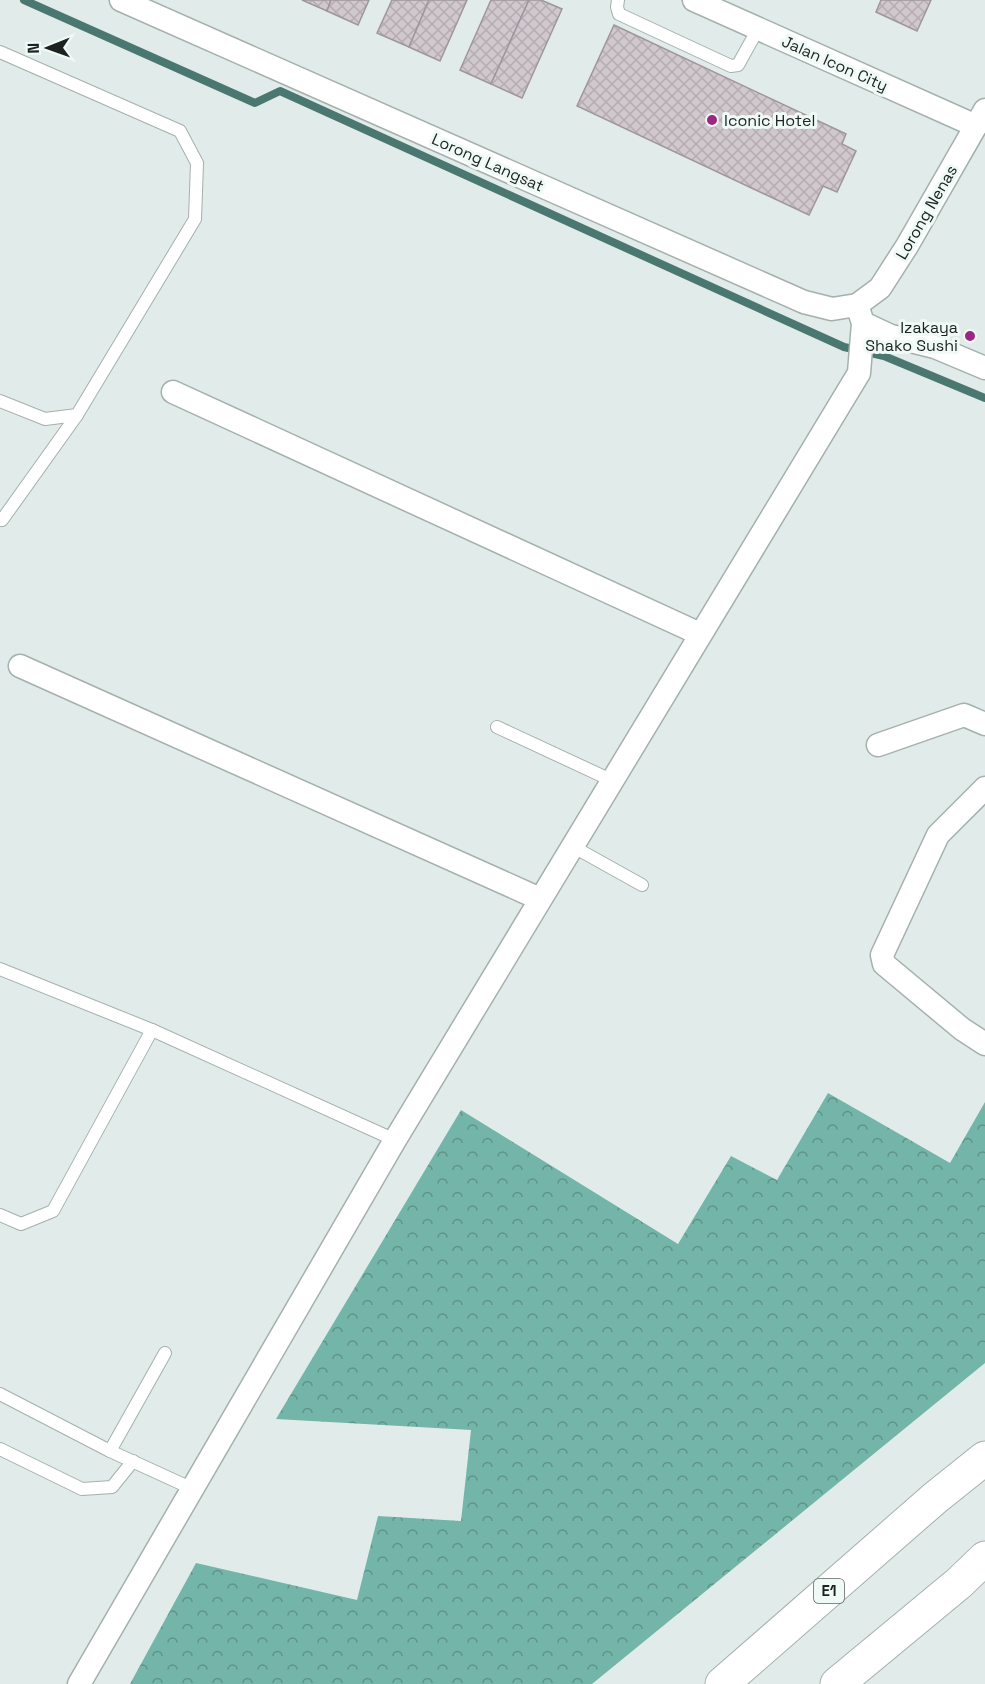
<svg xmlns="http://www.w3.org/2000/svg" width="985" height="1684" font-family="'Space Grotesk',sans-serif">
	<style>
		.forest { fill: url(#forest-crowns) }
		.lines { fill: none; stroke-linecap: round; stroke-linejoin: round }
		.stream { stroke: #4a7870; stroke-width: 8 }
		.building { fill: url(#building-cross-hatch); stroke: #9e969b; stroke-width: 1.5 }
		.service-casing { stroke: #a5b0ad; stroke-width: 14 }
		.minor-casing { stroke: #a5b0ad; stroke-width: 25 }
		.motorway-casing { stroke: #a5b0ad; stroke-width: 35 }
		.service { stroke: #fff; stroke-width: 12 }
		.minor { stroke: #fff; stroke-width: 22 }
		.motorway { stroke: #fff; stroke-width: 33 }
		.poi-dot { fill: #9c2782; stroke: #effaf7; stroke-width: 2 }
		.labels { text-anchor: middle; stroke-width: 6; stroke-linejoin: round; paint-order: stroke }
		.shield { fill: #effaf7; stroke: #5c6260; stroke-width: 1.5 }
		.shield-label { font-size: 15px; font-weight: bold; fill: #1d2120 }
		.street-label { font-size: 16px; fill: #1d2120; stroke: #effaf7 }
		.poi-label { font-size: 16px; fill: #1d2120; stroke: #effaf7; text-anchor: start }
	</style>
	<defs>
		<pattern id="forest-crowns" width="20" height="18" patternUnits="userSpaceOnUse" patternTransform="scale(1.5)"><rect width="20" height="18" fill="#73b5a8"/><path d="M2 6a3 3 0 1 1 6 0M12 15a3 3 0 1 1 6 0" fill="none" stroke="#5e9388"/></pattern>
		<pattern id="building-cross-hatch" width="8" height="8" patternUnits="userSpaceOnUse" patternTransform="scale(1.5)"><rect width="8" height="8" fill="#d1c8ce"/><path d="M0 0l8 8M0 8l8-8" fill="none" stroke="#b3acb1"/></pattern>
	</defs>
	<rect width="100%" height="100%" fill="#e1ecea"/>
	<path class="forest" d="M828 1093 950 1163 985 1102V1363L592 1684H130L196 1563 357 1600 378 1516 461 1521 471 1430 276 1419 461 1110 678 1244 731 1156 777 1180Z"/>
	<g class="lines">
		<path class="stream" d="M24 0 255 103 280 91 844 347 884 356 985 398"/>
	</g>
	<g class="building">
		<path d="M302 0H331L327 11Z"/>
		<path d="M331 0H369L358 25 327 11Z"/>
		<path d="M392 0H429L409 47 377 33Z"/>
		<path d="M429 0H467L440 61 409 47Z"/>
		<path d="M491 0H529L491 84 460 70Z"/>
		<path d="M529 0H541L562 9 522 98 491 84Z"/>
		<path d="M881 0H931L917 31 876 12Z"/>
		<path d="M614 25 846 134 842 144 856 151 837 192 823 186 809 215 577 106Z"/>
	</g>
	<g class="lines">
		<defs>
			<g id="service">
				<path d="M618 0 617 7 619 14 731 66 738 65 758 29"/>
				<path d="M0 52 180 131 197 163 195 219 77 415 45 419 0 401"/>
				<path d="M2 520 77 415"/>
				<path d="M497 727 611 780"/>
				<path d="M572 846 642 885"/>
				<path d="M0 969 152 1030 395 1140"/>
				<path d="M0 1215 21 1224 53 1211 152 1030"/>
				<path d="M0 1394 110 1451 193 1489"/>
				<path d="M0 1449 82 1489 112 1487 133 1461"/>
				<path d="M110 1451 165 1353"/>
			</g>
			<g id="minor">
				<path d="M121 0 804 302 832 309 857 305 880 288 907 246 985 110"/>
				<path d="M694 0 976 126"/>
				<path d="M863 323 891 336 935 347 985 368"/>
				<path d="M173 392 700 634"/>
				<path d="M20 666 540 899"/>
				<path d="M878 745 964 715 985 724"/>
				<path d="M985 788 938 835 882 955 884 964 962 1029 985 1044"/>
				<path d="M79 1684 395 1140 859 373 863 323 857 305"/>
			</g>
			<g id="motorway">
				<path d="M722 1684 935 1498 985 1458"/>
				<path d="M837 1684 959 1583 985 1558"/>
			</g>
		</defs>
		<use href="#service" class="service-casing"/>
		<use href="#minor" class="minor-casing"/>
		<use href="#motorway" class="motorway-casing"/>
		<use href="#service" class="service"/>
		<use href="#minor" class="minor"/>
		<use href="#motorway" class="motorway"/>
	</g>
	<g class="poi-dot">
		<circle cx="712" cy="120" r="6"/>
		<circle cx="970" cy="336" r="6"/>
	</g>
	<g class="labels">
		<rect class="shield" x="814" y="1579" width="30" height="24" rx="4.5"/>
		<g class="shield-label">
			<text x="829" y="1596">E1</text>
		</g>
		<g class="street-label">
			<text transform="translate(835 63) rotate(24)" y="6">Jalan Icon City</text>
			<text transform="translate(488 162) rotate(24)" y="6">Lorong Langsat</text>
			<text transform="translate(926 212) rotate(-60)" y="6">Lorong Nenas</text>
		</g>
		<g class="poi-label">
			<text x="724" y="126">Iconic Hotel</text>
			<text x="958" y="333" text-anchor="end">Izakaya<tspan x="958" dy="18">Shako Sushi</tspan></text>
		</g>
	</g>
	<g transform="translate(48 48) rotate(269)" stroke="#effaf7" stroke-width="4.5" paint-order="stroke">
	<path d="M0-4.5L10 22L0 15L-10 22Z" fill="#1d2120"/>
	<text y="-9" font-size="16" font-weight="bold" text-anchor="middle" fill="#1d2120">N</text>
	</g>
</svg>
